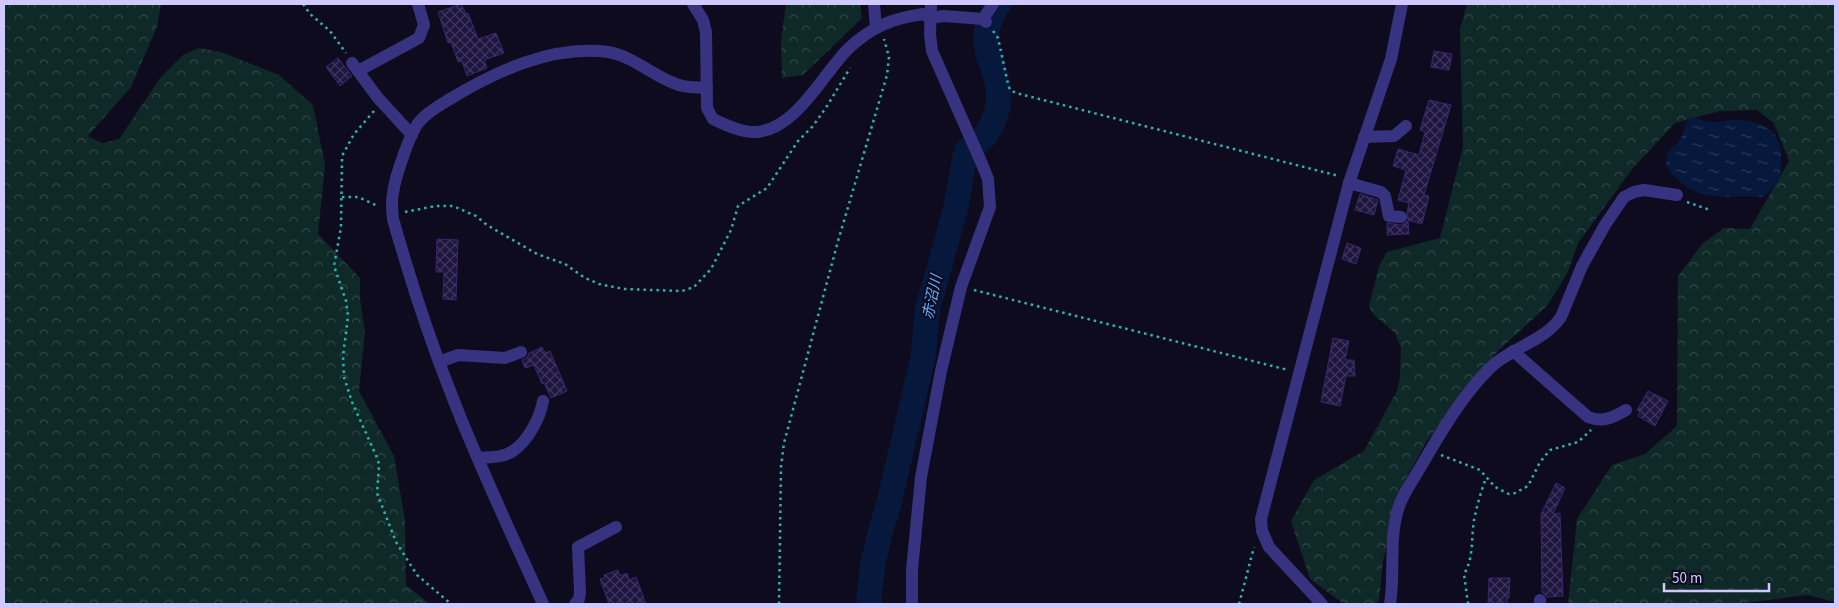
<svg xmlns="http://www.w3.org/2000/svg" width="1839" height="608" font-family="'Source Sans 3','Noto Sans JP',sans-serif">
	<style>
		.forest { fill: url(#forest-crowns) }
		.water { fill: url(#water-ripples) }
		.lines { fill: none; stroke-linecap: round; stroke-linejoin: round }
		.river { stroke: #06193c; stroke-width: 25 }
		.building { fill: url(#building-cross-hatch); stroke: #36276e }
		.path { stroke: #27b5ae; stroke-width: 2.5; stroke-dasharray: 2.5 4; stroke-linecap: butt }
		.pedestrian { stroke: #373380; stroke-width: 12 }
		.minor { stroke: #373380; stroke-width: 12 }
		.tertiary { stroke: #373380; stroke-width: 12 }
		.labels { text-anchor: middle; stroke-width: 4; stroke-linejoin: round; paint-order: stroke }
		.water-label { font-size: 15px; font-style: italic; fill: #57afff; stroke: #0f0b1f }
	</style>
	<defs>
		<pattern id="forest-crowns" width="20" height="18" patternUnits="userSpaceOnUse" patternTransform="scale(1.25)"><rect width="20" height="18" fill="#0e2928"/><path d="M2 6a3 3 0 1 1 6 0M12 15a3 3 0 1 1 6 0" fill="none" stroke="#304748"/></pattern>
		<pattern id="water-ripples" width="26" height="14" patternUnits="userSpaceOnUse" patternTransform="scale(1.25)"><rect width="26" height="14" fill="#06193c"/><path d="M2 4q2-2 4 0t4 0M15 11q2-2 4 0t4 0" fill="none" stroke="#293959"/></pattern>
		<pattern id="building-cross-hatch" width="8" height="8" patternUnits="userSpaceOnUse" patternTransform="scale(1.25)"><rect width="8" height="8" fill="#1f1640"/><path d="M0 0l8 8M0 8l8-8" fill="none" stroke="#3e375d"/></pattern>
	</defs>
	<rect width="100%" height="100%" fill="#0f0b1f"/>
	<g class="forest">
		<path d="M4 4H161L157 27 131 87 88 136 102 143 119 139 161 77 183 55 199 48 221 52 279 75 313 105 325 165 318 234 360 278V299L365 332 359 391 394 456 405 520 406 585 430 604H4Z"/>
		<path d="M786 4H860L862 18 803 75 782 78 781 40Z"/>
		<path d="M1467 4H1835V602L1807 595 1735 604H1568L1577 519 1612 465 1645 454 1677 426 1678 276 1703 243 1724 228 1750 229 1789 161 1774 123 1757 110 1720 111 1675 123 1633 168 1578 243 1568 272 1547 306 1499 350 1427 441 1401 488 1383 561 1379 601 1374 604H1344L1310 579 1291 521 1314 480 1364 451 1397 391 1400 376 1401 348 1395 333 1373 314 1369 306 1379 266 1387 252 1440 238 1463 147 1460 29Z"/>
	</g>
	<path class="water" d="M1690 117C1699 118 1707 123 1716 122 1721 122 1726 120 1731 120 1757 119 1783 128 1781 158 1781 181 1780 182 1763 197 1727 193 1707 206 1676 178 1668 171 1664 166 1667 155 1669 147 1678 146 1681 138 1685 131 1684 124 1690 117Z"/>
	<g class="lines">
		<path class="river" d="M870 604 869 597 873 563 881 529 889 503 923 357 928 307 955 211 966 151C972 146 980 142 985 136 994 124 1001 104 998 88 995 63 978 47 990 21 992 14 994 9 999 4"/>
	</g>
	<g class="building">
		<path d="M461 4 466 14 468 13 478 39 496 33 504 53 484 60 487 68 467 76 462 61 458 62 451 42 448 43 438 12Z"/>
		<path d="M1434 51 1452 54 1449 70 1431 67Z"/>
		<path d="M338 58 352 76 340 86 326 67Z"/>
		<path d="M1429 100 1451 105 1424 195 1429 196 1422 224 1408 220 1407 212 1409 203 1398 200 1406 170 1393 166 1398 149 1419 155 1425 132 1420 130Z"/>
		<path d="M1360 194 1378 200 1374 215 1355 210Z"/>
		<path d="M1408 221 1409 234 1387 235V223L1401 225Z"/>
		<path d="M437 239 458 240 456 300 443 299 444 272H436Z"/>
		<path d="M1347 243 1361 248 1356 264 1342 259Z"/>
		<path d="M1333 338 1349 341 1345 360H1354L1355 376H1346L1340 406 1321 402Z"/>
		<path d="M542 347 545 353 550 351 567 391 551 398 544 383 542 384 534 365 525 368 522 360 527 358 529 353Z"/>
		<path d="M1648 391 1668 401 1655 426 1638 416 1640 412 1637 410Z"/>
		<path d="M1556 483 1565 488 1553 514 1560 513 1563 596 1547 597 1542 592 1541 514Z"/>
		<path d="M618 570 620 576 627 573 629 580 636 577 646 604H609L600 579 605 578 604 575Z"/>
		<path d="M1489 578H1510L1509 598H1507V604H1488Z"/>
	</g>
	<g class="lines">
		<g class="path">
			<path d="M303 4 310 14 330 31 346 53"/>
			<path d="M993 31 998 38 1008 84 1010 90 1016 93 1339 176"/>
			<path d="M374 111 354 134 342 156 341 227 334 266 346 301 348 316 343 356 344 377 352 402 378 460 379 466 377 493 396 542 417 575 451 604"/>
			<path d="M342 197H358L378 206"/>
			<path d="M1687 202 1710 210"/>
			<path d="M405 212 435 206H453L476 216 487 225 537 254 565 264 585 278 599 284 624 289 682 291 694 287 711 269 731 230 738 206 767 188 798 141 813 126 827 106 850 68"/>
			<path d="M974 290 1288 370"/>
			<path d="M1441 455 1480 470 1495 487 1509 494 1515 493 1528 486 1540 462 1550 450 1578 442 1591 430"/>
			<path d="M779 604 781 466 784 443 838 241 887 75 889 57 884 39"/>
			<path d="M1239 604 1254 547"/>
			<path d="M1468 604 1464 574C1474 558 1471 538 1474 520 1477 506 1481 491 1486 478"/>
		</g>
		<path class="pedestrian" d="M358 71 419 38 424 25 418 4"/>
		<g class="minor">
			<path d="M693 4 703 20 706 32 707 108 713 119C726 125 742 133 757 132 797 128 823 74 848 49 871 27 893 18 923 14L930 18 944 16 983 19 986 22"/>
			<path d="M874 4 876 28"/>
			<path d="M983 19 993 4"/>
			<path d="M352 63 378 98 412 135"/>
			<path d="M1364 137 1394 136 1406 126"/>
			<path d="M1349 183 1381 192 1385 196 1389 216 1401 217"/>
			<path d="M1513 351 1588 417C1603 423 1614 417 1626 410"/>
			<path d="M439 362 458 355 505 358 521 352"/>
			<path d="M478 458C489 457 503 458 513 451 528 441 540 418 543 401"/>
			<path d="M543 604C512 535 479 466 452 396 429 338 410 279 393 219 392 210 391 202 393 193 395 177 410 133 419 122 427 112 440 105 450 99 496 71 552 45 608 52 633 56 653 76 676 84 685 88 697 87 707 88"/>
			<path d="M575 604 579 599 580 592 578 547 616 527"/>
			<path d="M1322 604 1269 547 1262 531 1261 519 1349 183 1391 59 1402 4"/>
			<path d="M1390 604C1395 574 1389 543 1397 513 1400 499 1409 486 1417 473 1437 439 1460 398 1488 370 1509 348 1544 342 1561 317L1582 266 1605 225 1624 197 1634 192 1644 190 1677 195"/>
			<path d="M1540 604V600"/>
		</g>
		<path class="tertiary" d="M912 604V570L921 477 941 371 961 287 990 207 988 179 982 164 932 51 930 34 931 4"/>
	</g>
	<g class="labels">
		<g class="water-label">
			<text transform="translate(932 297) rotate(-78)" y="5">赤沼川</text>
		</g>
	</g>
	<rect width="1839" height="608" fill="none" stroke="#cfc9ff" stroke-width="10"/>
	<path d="M1664 583v8h105v-8" fill="none" stroke="#cfc9ff" stroke-width="2.5"/>
	<text x="1672" y="583" font-size="15" fill="#cfc9ff" stroke="#0f0b1f" stroke-width="4" paint-order="stroke">50 m</text>
</svg>
